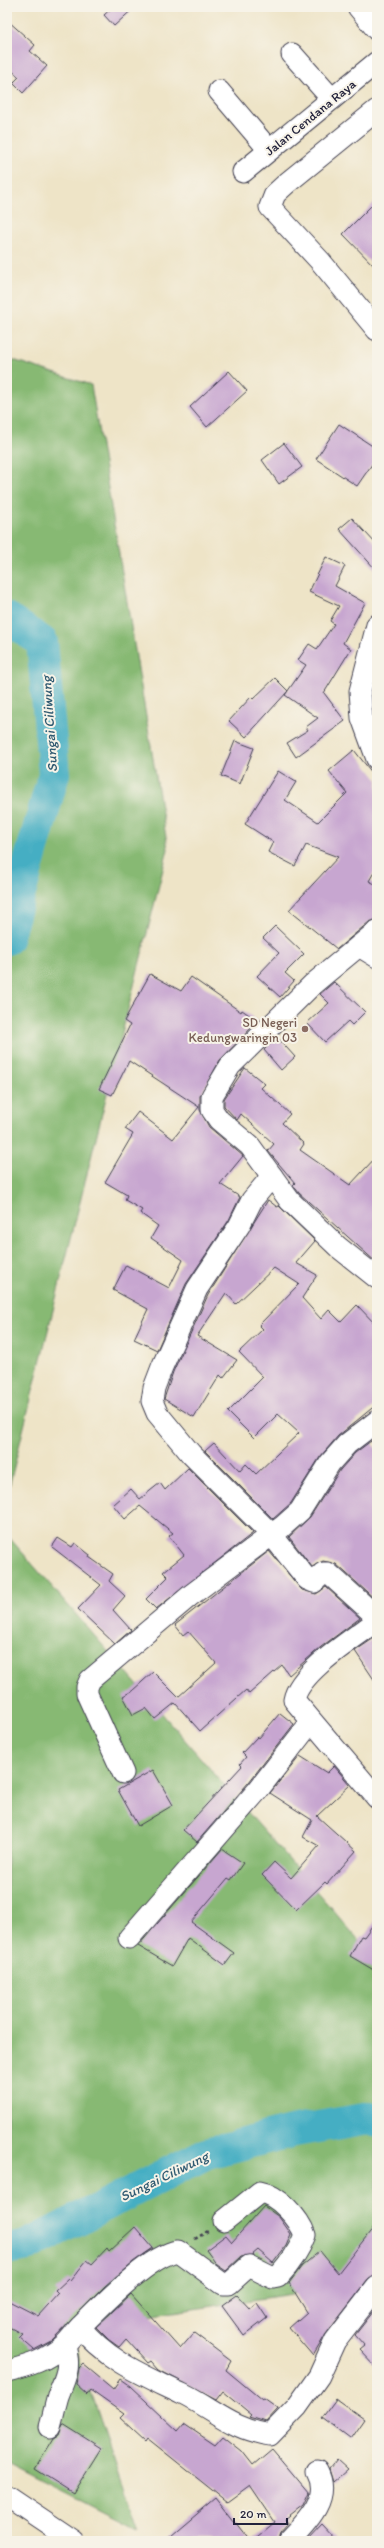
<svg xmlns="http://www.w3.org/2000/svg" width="384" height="2548" font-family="Itim,sans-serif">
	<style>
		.forest { fill: #87b973; stroke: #546e57 }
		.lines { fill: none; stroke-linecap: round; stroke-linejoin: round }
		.river { stroke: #44aec3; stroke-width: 32 }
		.building { fill: #c7a6d0 }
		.street-casing { stroke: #413f50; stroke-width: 23 }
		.path { stroke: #413f50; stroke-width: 2.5; stroke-dasharray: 3 3; stroke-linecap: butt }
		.street { stroke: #fff; stroke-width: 21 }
		.education-dot { fill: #8d6e63; stroke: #f7f3e8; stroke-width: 1.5 }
		.labels { text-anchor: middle; stroke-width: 4; stroke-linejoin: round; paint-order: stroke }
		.street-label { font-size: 13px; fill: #22223b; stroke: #f7f3e8 }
		.education-label { font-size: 13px; fill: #785e54; stroke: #f7f3e8; text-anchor: end }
		.water-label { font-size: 14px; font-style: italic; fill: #305a71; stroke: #f7f3e8 }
	</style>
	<rect width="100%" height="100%" fill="#f7f3e8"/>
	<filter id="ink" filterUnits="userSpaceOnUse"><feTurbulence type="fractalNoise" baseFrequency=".025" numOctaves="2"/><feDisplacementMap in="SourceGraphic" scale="8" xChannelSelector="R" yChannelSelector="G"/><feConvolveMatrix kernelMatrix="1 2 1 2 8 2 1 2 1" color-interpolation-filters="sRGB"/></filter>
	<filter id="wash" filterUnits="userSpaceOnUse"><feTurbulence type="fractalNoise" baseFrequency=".012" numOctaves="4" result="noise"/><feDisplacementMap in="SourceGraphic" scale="16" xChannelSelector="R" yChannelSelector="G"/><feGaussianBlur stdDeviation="0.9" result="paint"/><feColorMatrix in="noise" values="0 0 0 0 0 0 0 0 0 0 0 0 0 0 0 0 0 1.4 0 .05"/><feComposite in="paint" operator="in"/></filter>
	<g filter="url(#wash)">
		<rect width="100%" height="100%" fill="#eee4c7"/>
		<g class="forest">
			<path d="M7 358 91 385 168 849 7 1495Z"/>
			<path d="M7 1535 377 1961V2281L69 2328 138 2530 7 2463Z"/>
		</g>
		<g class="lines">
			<g class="river">
				<path d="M7 618 42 642 54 774 7 939"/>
				<path d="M7 2249 28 2245 207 2153 295 2131 369 2118 377 2121"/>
			</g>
		</g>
		<g id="blocks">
			<g class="building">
				<path d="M113 7H135L114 26 104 15Z"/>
				<path d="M7 20 35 45 30 51 47 66 23 93 13 83 19 77 7 66Z"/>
				<path d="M377 200V269L343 234Z"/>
				<path d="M229 371 247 391 207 427 190 407Z"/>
				<path d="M339 424 377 449V457L357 486 316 459Z"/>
				<path d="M284 443 302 467 279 484 262 460Z"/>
				<path d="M352 518 377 545V571L339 529Z"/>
				<path d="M326 557 345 566 335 586 365 603 343 643 351 649 324 693 345 721 296 757 287 743 308 730 306 727 318 718 285 695 306 665 298 660 309 644 317 649 334 624 330 621 339 606 309 592Z"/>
				<path d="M275 678 288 691 246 737 229 721 251 697 253 699Z"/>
				<path d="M235 741 254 748 240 784 221 776Z"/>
				<path d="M354 750 377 779V867L369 881 377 885V919L369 922 337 949 289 910 338 857 306 845 295 866 268 852 273 842 245 824 278 771 296 782 285 800 318 822 347 793 329 771Z"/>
				<path d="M275 926 304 954 285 973 294 981 280 997 257 976 279 953 263 938Z"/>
				<path d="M150 974 181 991 191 977 241 1012 242 1010 258 1021 220 1060 200 1096V1110L209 1127 243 1156 220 1184 240 1197 229 1220 186 1284 157 1350 134 1339 148 1309 113 1290 126 1265 169 1288 183 1260 151 1238 158 1226 140 1213 142 1210 125 1200 127 1195 105 1182 133 1134 125 1129 138 1112 173 1139 199 1107 129 1061 112 1095 99 1089 130 1025 124 1021Z"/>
				<path d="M334 982 365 1012 352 1025 348 1021 325 1042 307 1023 329 1003 320 994Z"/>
				<path d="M277 1037 295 1057 281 1070 264 1050Z"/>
				<path d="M245 1068 265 1084 261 1088 290 1114 282 1123 304 1144 300 1150 350 1185 377 1156V1263L299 1193 293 1185 295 1183 268 1151 274 1144 241 1114 237 1120 224 1106V1099Z"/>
				<path d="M268 1200 277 1207 279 1206 315 1241 296 1263 317 1275 302 1298 321 1319 329 1310 341 1322 357 1305 377 1326V1404L338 1436 320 1457 291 1503 273 1519 205 1451 214 1443 240 1471 246 1464 256 1474 299 1433 278 1414 254 1438 228 1412 263 1377 239 1352 263 1329 259 1325 299 1284 274 1268 236 1304 226 1293 197 1336 237 1360 223 1378 220 1375 194 1417 164 1399 173 1372 208 1295Z"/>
				<path d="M371 1441 377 1449V1601L336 1564 323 1561 312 1567 289 1537 310 1517 340 1470 355 1453Z"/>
				<path d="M188 1468 253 1533 156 1609 146 1599 168 1577 163 1572 184 1555 169 1536 173 1533 140 1506 125 1519 113 1505 131 1489 140 1499 160 1483 165 1490Z"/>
				<path d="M58 1538 72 1547 75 1543 90 1555 89 1557 113 1574 109 1581 125 1596 113 1610 131 1630 115 1644 78 1609 101 1585 52 1547Z"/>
				<path d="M269 1551 302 1590 316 1594 326 1587 360 1618 321 1647 289 1675 282 1665 249 1694 246 1690 200 1731 175 1703 155 1719 146 1708 133 1715 123 1696 132 1691 153 1672 178 1697 216 1663 188 1631 183 1635 175 1625Z"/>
				<path d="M377 1636V1684L355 1651Z"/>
				<path d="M280 1713 294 1724 249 1782 197 1842 183 1830 242 1766 240 1764 246 1757 242 1753 257 1737 259 1738Z"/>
				<path d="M300 1756 327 1773 334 1766 350 1785 317 1816 356 1851 327 1884 325 1882 296 1910 262 1875 274 1862 291 1878 319 1846 303 1837 312 1820 270 1793Z"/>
				<path d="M153 1770 173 1805 138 1826 118 1790Z"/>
				<path d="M222 1849 243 1863 231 1880 228 1878 191 1922 234 1953 225 1965 188 1938 172 1966 138 1946Z"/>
				<path d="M377 1919V1972L350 1956 361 1936 364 1937Z"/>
				<path d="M264 2206 279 2217 291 2234 286 2246 273 2263 258 2250 252 2255 241 2257 226 2271 217 2265 206 2250 226 2235 232 2242Z"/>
				<path d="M377 2223V2275L368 2280 326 2334 313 2356 289 2328 307 2312 289 2283 302 2266 320 2251 338 2273Z"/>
				<path d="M135 2227 153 2248 133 2262 105 2286 51 2341 34 2350 19 2337 22 2334 7 2326V2300L38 2316 58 2294 55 2291 68 2279 70 2281 87 2260 92 2264 107 2248 109 2251Z"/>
				<path d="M131 2294 180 2349 194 2333 231 2361 226 2370 262 2400 264 2399 278 2409 266 2422 250 2417 252 2415 223 2391 216 2400 159 2370 151 2361 148 2363 126 2339 119 2347 109 2340 96 2327Z"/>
				<path d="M237 2295 250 2309 257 2303 267 2318 244 2336 222 2306Z"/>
				<path d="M377 2307V2368L360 2350 365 2346 355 2335Z"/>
				<path d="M83 2364 113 2389 120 2379 130 2386 178 2431 184 2424 215 2445 223 2436 242 2451 253 2465 272 2449 309 2493 303 2506 285 2520 288 2524 280 2533 277 2541H252L275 2522 250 2485 227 2502 147 2438 145 2441 120 2418 124 2414 90 2390 87 2394 76 2384 79 2368Z"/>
				<path d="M336 2399 364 2419 350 2439 322 2418Z"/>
				<path d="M63 2424 101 2448 73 2493 35 2469 54 2438 59 2435Z"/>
				<path d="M337 2459 348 2469 333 2482 329 2469Z"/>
				<path d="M216 2498 250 2541H165Z"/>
				<path d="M322 2524 338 2541H306Z"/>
			</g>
		</g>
	</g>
	<g filter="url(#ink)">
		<use href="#blocks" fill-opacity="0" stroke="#413f50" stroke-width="1"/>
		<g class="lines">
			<defs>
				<g id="street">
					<path d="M358 7 377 30"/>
					<path d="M292 54 332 99"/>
					<path d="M219 91 269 150"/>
					<path d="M377 110 287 183 275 194 270 207 321 262 377 330"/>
					<path d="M243 172 377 62"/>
					<path d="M377 625 360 691 362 718 377 759"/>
					<path d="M377 931 313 984 230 1066 212 1096V1110L219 1120 250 1146 290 1201 338 1247 377 1278"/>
					<path d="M359 946 377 957"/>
					<path d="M272 1176 252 1200 239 1226 197 1289 162 1367 154 1388 152 1401 157 1413 191 1454 271 1534 307 1579 314 1582 323 1573H328L377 1617"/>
					<path d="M377 1621C354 1638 299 1672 294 1700L377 1798"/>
					<path d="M123 1773 87 1694V1687L90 1680 191 1595 282 1527 300 1511 330 1463 347 1444 377 1421"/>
					<path d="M129 1938 258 1790 311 1722"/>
					<path d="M80 2327C107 2361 143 2375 182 2394 215 2410 231 2429 270 2435L297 2407 319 2376 335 2341 377 2287"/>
					<path d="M7 2371C28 2366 48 2360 64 2345 70 2340 75 2332 80 2327 101 2306 150 2255 178 2251L223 2284H229L249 2266 273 2278 278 2277C289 2265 299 2251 305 2235 299 2218 278 2195 260 2192L224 2221"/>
					<path d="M50 2427C53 2417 55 2406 58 2396 66 2374 71 2370 65 2345"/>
					<path d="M7 2496 74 2541"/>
					<path d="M289 2541C307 2522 332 2498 317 2471"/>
				</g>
			</defs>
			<use href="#street" class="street-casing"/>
			<path class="path" d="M195 2239 208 2231"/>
			<use href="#street" class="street"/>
		</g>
	</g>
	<circle class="education-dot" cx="305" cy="1029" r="4"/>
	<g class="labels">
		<g class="street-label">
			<text transform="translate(310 117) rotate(-39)" y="5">Jalan Cendana Raya</text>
		</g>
		<g class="education-label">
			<text x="297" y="1027">SD Negeri<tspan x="297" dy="15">Kedungwaringin 03</tspan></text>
		</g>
		<g class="water-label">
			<text transform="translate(49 724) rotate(-94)" y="5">Sungai Ciliwung</text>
			<text transform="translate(164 2176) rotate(-26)" y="5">Sungai Ciliwung</text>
		</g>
	</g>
	<rect width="384" height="2548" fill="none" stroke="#f7f3e8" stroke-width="24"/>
	<path d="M234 2518v6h53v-6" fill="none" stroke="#22223b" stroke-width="2"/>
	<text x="240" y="2518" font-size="12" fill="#22223b" stroke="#f7f3e8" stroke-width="3" paint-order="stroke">20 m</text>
</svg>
